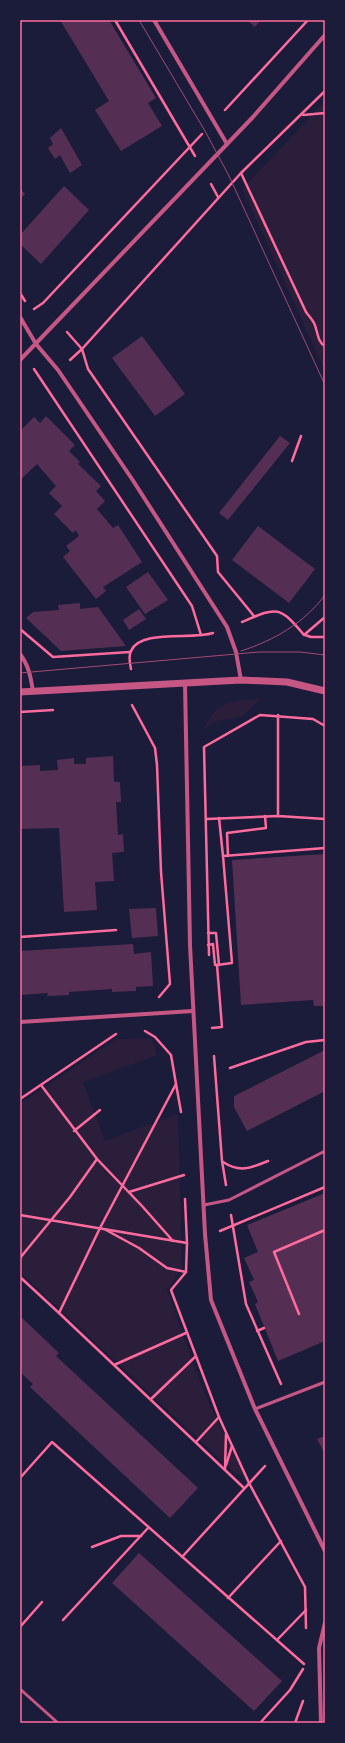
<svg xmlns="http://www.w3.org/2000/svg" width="345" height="1743" font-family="'PT Sans Narrow',sans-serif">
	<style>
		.green { fill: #2a1e3b }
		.building { fill: #542f53 }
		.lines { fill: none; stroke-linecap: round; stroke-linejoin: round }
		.path { stroke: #ff6b9d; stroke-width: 2.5 }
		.service { stroke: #c65784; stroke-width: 3 }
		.minor { stroke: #c65784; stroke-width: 4 }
		.tertiary { stroke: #c65784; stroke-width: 7 }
		.tram { stroke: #a44b75; stroke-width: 1 }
		.neatline { fill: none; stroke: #ff6b9d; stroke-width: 1.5 }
	</style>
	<rect width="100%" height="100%" fill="#1b1b3a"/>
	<g class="green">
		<path d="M325 101V371L243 191 244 187Z"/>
		<path d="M260 699 243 716 214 722 204 730C214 701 233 700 260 699Z"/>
		<path d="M151 1038 157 1055 83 1082 105 1141 178 1114 182 1268 167 1290 205 1395 244 1475 236 1474 20 1272V1104L116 1039Z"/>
	</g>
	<g class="building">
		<path d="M60 20H109L156 98 148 103 162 126 121 151 95 110 109 101Z"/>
		<path d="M247 20H261L255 27Z"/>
		<path d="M61 128 82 165 70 173 60 155 55 159 48 148 53 144 50 138Z"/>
		<path d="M64 186 89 210 41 264 20 244V235Z"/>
		<path d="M20 188 25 194 20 199Z"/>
		<path d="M142 336 185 394 155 416 112 358Z"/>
		<path d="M46 416 75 445 69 451 80 462 78 464 101 486 96 491 105 501 97 509 113 528 118 525 142 562 103 587 106 591 96 599 63 557 70 551 66 546 79 536 76 530 73 533 54 514 62 506 49 493 56 486 37 464 20 480V431L34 417 40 423Z"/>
		<path d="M280 436 290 443 228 520 219 513Z"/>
		<path d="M258 526 315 569 289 603 232 560Z"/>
		<path d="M148 572 168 600 145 614 126 587Z"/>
		<path d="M80 603V609L98 607 126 646 61 651 26 618 33 612 59 610 58 605Z"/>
		<path d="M139 609 146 619 129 630 123 620Z"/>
		<path d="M113 756 114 782H120L121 802H116L118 835 123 834 124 852 112 853 114 881 95 882 97 910 64 912 59 828 20 829V766L40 765V771L58 770 57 760 74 758V764H86V758Z"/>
		<path d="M325 854V1006H314L313 1000 241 1005 232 860Z"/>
		<path d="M156 908 158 936 132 938 129 909Z"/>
		<path d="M133 944 134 954 151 952 153 986 136 987V991L112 992V989L69 992V995L47 996 48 993 20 995V951Z"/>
		<path d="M325 1050V1091L247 1131 234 1107V1096Z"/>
		<path d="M325 1193V1341L278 1361 255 1304 258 1302 249 1282 254 1280 244 1258 258 1252 247 1225Z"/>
		<path d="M20 1316 59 1353 56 1356 198 1488 170 1518 30 1387 33 1384 20 1372Z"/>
		<path d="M325 1436V1454L317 1439Z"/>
		<path d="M139 1553 282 1681 254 1711 112 1583Z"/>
	</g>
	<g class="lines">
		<g class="path">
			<path d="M115 20 195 156"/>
			<path d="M325 91 241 173 306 312C309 316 312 319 314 323 318 331 317 342 325 346"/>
			<path d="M225 110 308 20"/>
			<path d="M303 115 325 113"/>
			<path d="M241 173 82 349 88 369 217 556 218 572 254 616"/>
			<path d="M211 184 218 197"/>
			<path d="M20 293 25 301"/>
			<path d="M34 309 43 303 202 134"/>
			<path d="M67 332 82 349 70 360"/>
			<path d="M34 369 192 606 201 635"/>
			<path d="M292 461 301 436"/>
			<path d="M242 622C277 607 279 605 304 635L325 617"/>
			<path d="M20 629 53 657 130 652"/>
			<path d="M305 635 311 637H325"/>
			<path d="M131 669C130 664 128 656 131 651 140 629 192 640 213 633"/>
			<path d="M132 705 155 748 157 765 161 872 170 984 159 997"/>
			<path d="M20 712 53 710"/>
			<path d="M278 816V715"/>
			<path d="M219 818 223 856"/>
			<path d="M207 819 278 816 325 819"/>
			<path d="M228 856 227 833 266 828 265 816"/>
			<path d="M208 933H216L219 965"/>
			<path d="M20 937 116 930"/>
			<path d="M208 945 213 944 215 965H217"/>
			<path d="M209 955 204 747 260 715 313 719 325 726"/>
			<path d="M212 1028 222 1027 217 965 232 963 223 856 325 848"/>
			<path d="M145 1031 155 1037 171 1055 176 1084 100 1228 59 1313 244 1488"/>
			<path d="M214 1056 222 1161 226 1185"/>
			<path d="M230 1068 306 1042 325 1040"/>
			<path d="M176 1084 181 1112"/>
			<path d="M41 1085 97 1159 142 1206 173 1241"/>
			<path d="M20 1099 116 1034"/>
			<path d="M74 1131 100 1110"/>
			<path d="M223 1162C240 1173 251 1168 268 1161"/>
			<path d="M129 1192 184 1175"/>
			<path d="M185 1199 187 1243 186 1272 171 1290 219 1417 249 1483 305 1587 306 1628"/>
			<path d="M20 1215 187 1243"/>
			<path d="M231 1215 246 1304 281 1384"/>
			<path d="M106 1230 139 1248 167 1268 186 1272"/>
			<path d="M220 1231 325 1187"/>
			<path d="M20 1258 70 1197 97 1159"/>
			<path d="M20 1277 59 1313"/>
			<path d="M299 1314 274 1252 325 1230"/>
			<path d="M257 1331 264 1328"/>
			<path d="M114 1365 186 1333"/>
			<path d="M151 1399 195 1357"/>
			<path d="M196 1442 219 1417"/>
			<path d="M226 1465 232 1446"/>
			<path d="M225 1469 226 1434"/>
			<path d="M20 1478 52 1442 304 1664"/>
			<path d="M92 1547 121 1536H141"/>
			<path d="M182 1557 265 1466"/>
			<path d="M228 1598 281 1541"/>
			<path d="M63 1620 148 1528"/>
			<path d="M20 1627 42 1602"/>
			<path d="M277 1640 306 1610"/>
			<path d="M260 1723 290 1690 303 1669"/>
			<path d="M295 1723 303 1701"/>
		</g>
		<g class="service">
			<path d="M204 1205 229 1200 325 1151"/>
			<path d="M255 1409 325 1382"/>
			<path d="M20 1689 58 1723"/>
		</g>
		<g class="minor">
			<path d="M154 20 227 144"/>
			<path d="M20 317 36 344 58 370 132 479 227 627 236 652 241 680"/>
			<path d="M20 360 253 117 325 35"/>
			<path d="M20 654C29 666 31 678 33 692"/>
			<path d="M185 683 190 945 205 1234 211 1300 255 1409 325 1551"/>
			<path d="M20 1022 193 1011"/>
			<path d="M321 1723 319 1648 325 1623"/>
		</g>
		<path class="tertiary" d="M20 692 241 680 287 682 325 691"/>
		<g class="tram">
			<path d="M139 20 205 131 229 176 325 385"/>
			<path d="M241 651C275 640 304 623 325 595"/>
			<path d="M20 673 259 652H300L325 655"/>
		</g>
	</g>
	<rect width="345" height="1743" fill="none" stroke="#1b1b3a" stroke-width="42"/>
	<rect x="21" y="21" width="303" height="1701" class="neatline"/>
</svg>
